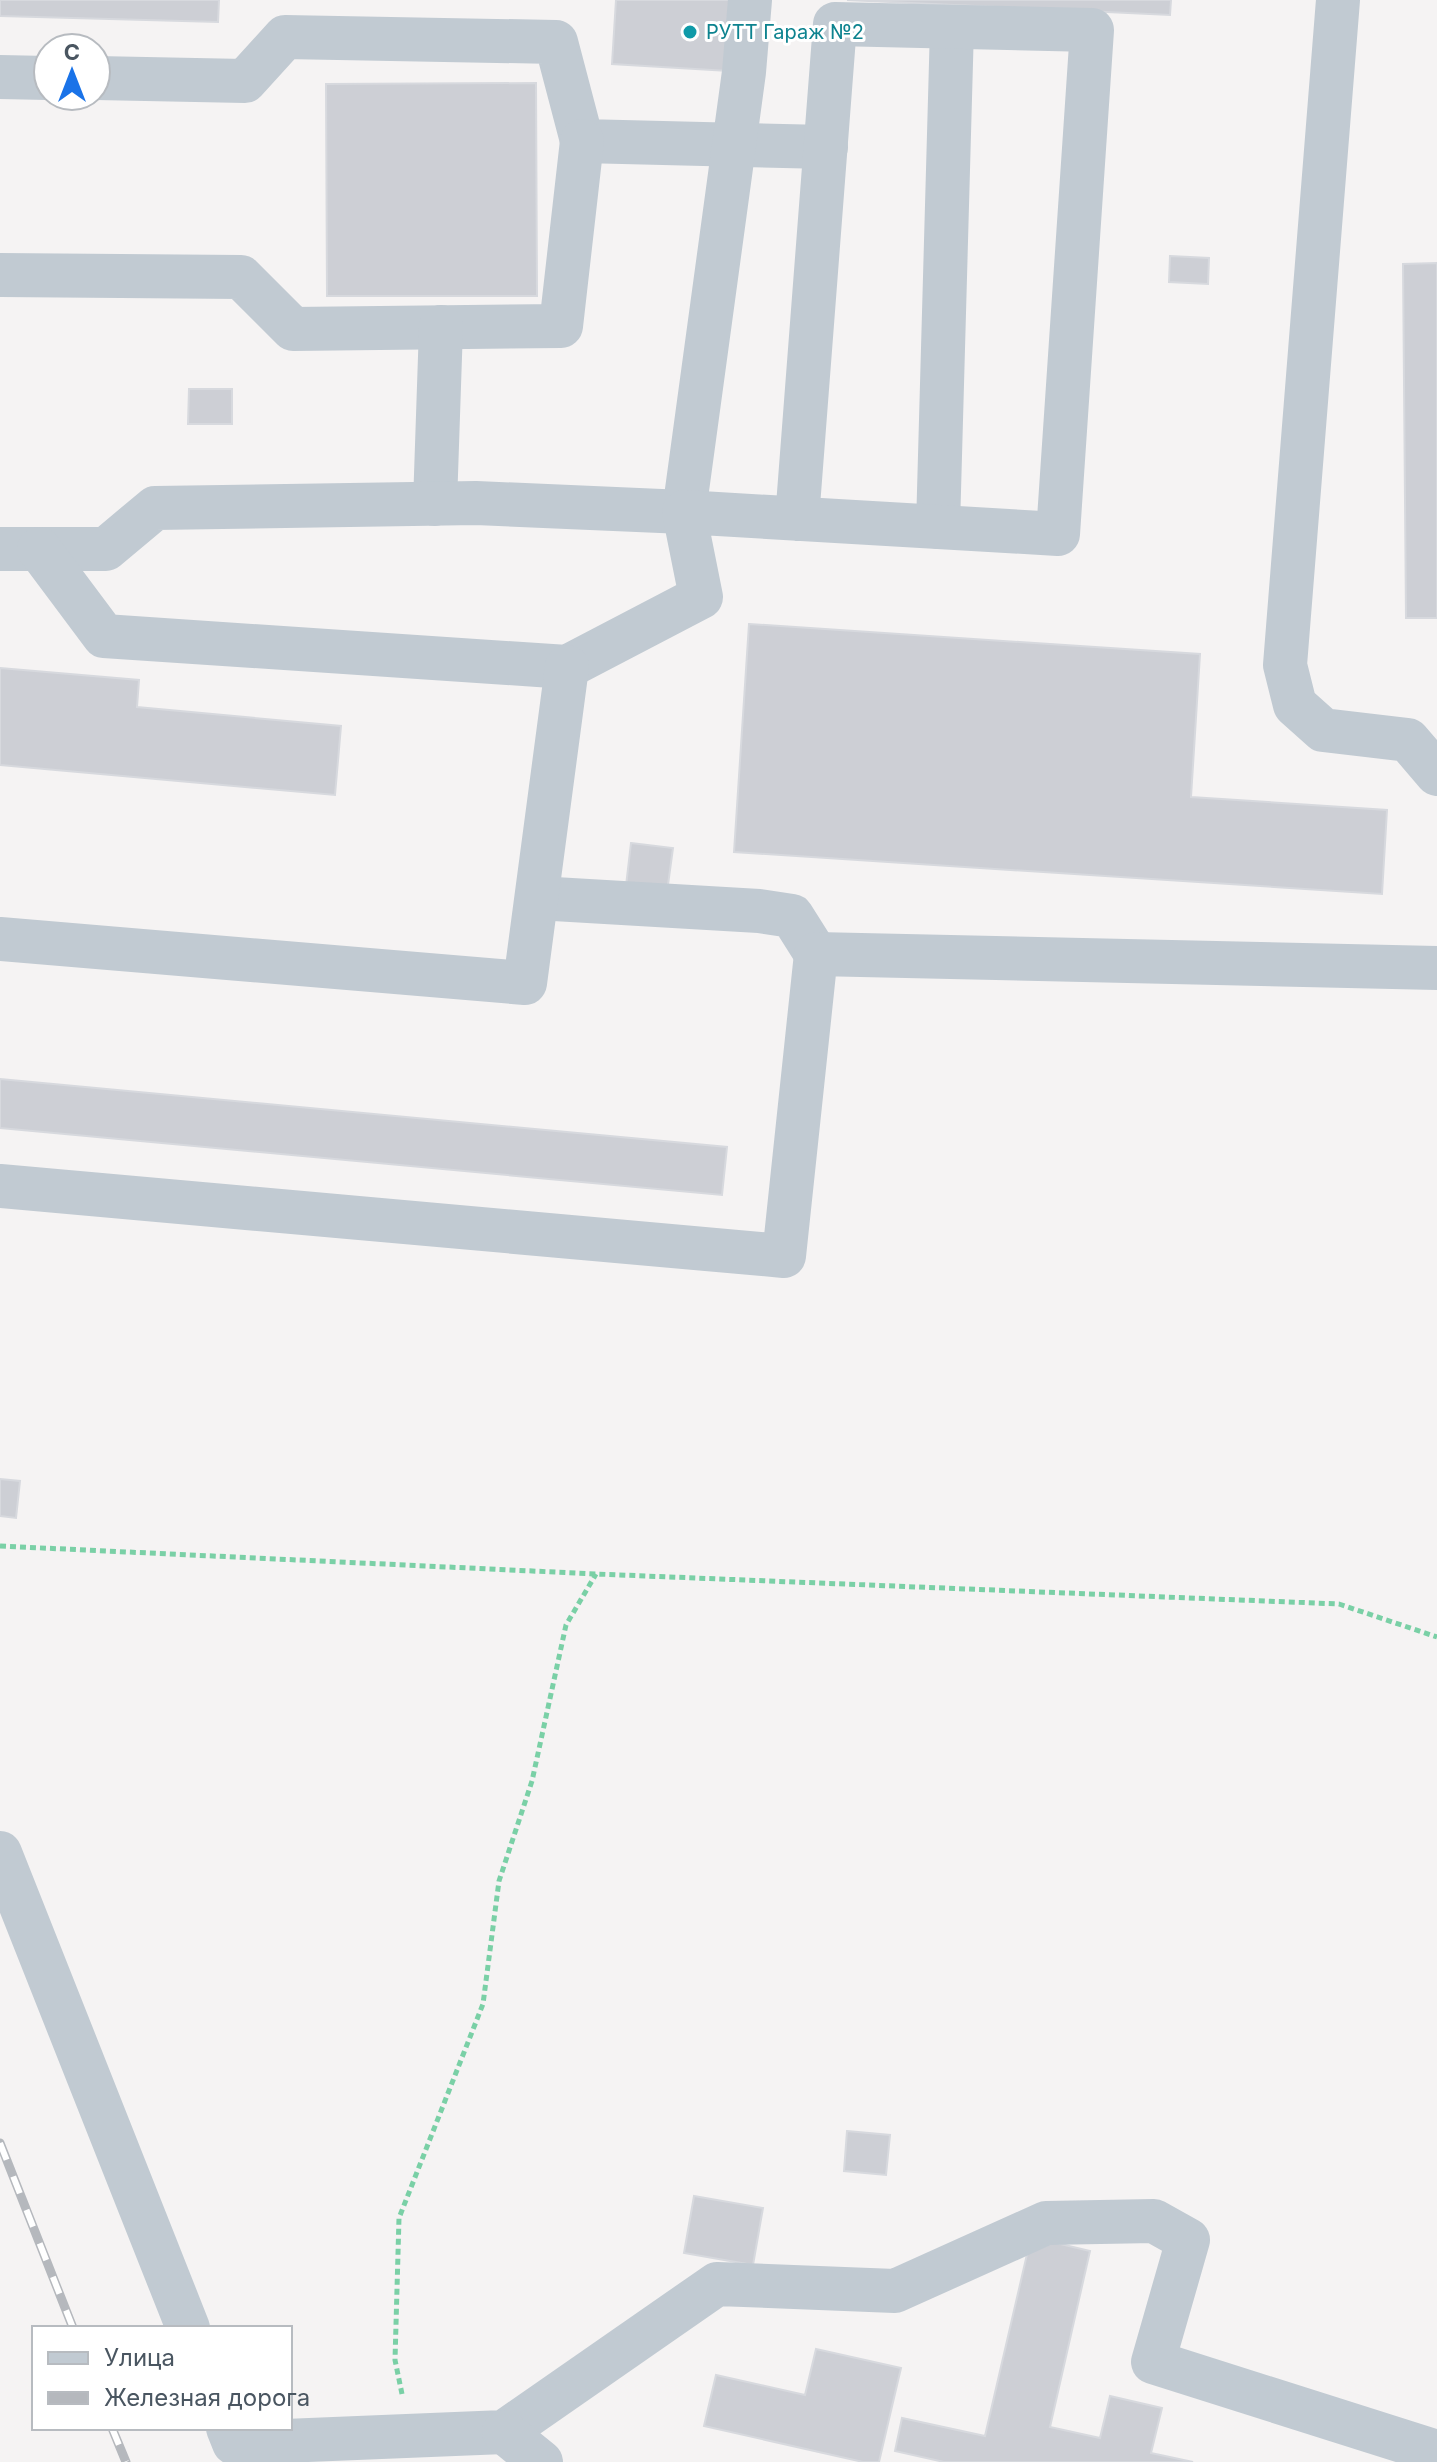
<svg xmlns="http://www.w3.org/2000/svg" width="1437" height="2462" font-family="Inter,sans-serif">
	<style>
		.building { fill: #cdcfd5; stroke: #d7d9de; stroke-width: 2 }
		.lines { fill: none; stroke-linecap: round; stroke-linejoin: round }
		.path { stroke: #7ad0a6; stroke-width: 5; stroke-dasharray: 6 4; stroke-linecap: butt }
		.minor { stroke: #c1cad2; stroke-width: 44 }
		.rail-casing { stroke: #b5b8bd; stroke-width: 9 }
		.rail { stroke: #fff; stroke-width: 6; stroke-dasharray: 18; stroke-linecap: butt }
		.culture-dot { fill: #0f9aa8; stroke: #fff; stroke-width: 3 }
		.labels { text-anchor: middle; stroke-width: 6; stroke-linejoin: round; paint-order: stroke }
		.culture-label { font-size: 20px; fill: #0d838f; stroke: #fff; text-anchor: start }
	</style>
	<rect width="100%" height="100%" fill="#f5f3f3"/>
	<g class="building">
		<path d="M0 0H219L218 22 0 16Z"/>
		<path d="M616 0H767L762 73 612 64Z"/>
		<path d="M847 0H1171L1170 15Z"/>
		<path d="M536 83 537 296H327L326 84Z"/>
		<path d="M1170 256 1209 258 1208 284 1169 282Z"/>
		<path d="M1437 263V618H1406L1403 264Z"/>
		<path d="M189 389H232V424H188Z"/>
		<path d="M749 624 1200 654 1191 797 1387 810 1382 894 734 852Z"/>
		<path d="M0 668 139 680 137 707 341 726 335 795 0 765Z"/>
		<path d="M631 843 673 848 667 892 626 886Z"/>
		<path d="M0 1079 727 1147 722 1195 0 1128Z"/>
		<path d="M0 1479 20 1481 16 1518 0 1516Z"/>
		<path d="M847 2131 890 2135 886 2175 844 2171Z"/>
		<path d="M694 2196 763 2208 753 2265 684 2253Z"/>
		<path d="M1031 2237 1090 2251 1050 2427 1100 2438 1110 2396 1162 2408 1151 2453 1193 2462H944L895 2451 902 2418 985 2436Z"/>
		<path d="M816 2349 901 2368 879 2462H863L704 2426 716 2375 805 2395Z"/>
	</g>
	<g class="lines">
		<g class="path">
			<path d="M0 1546 596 1574 1339 1604 1437 1637"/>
			<path d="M402 2394 395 2360 399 2218 483 2004 499 1881 532 1781 566 1625 596 1574"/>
		</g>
		<g class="minor">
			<path d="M1338 0 1285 665 1295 705 1323 730 1408 740 1437 774"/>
			<path d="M0 77 48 78"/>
			<path d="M96 78 245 81 285 37 556 42 582 141 826 147"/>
			<path d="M0 275 241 277 293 329 561 326 582 141"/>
			<path d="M435 504 441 327"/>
			<path d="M938 527 952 27"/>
			<path d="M0 549H106L155 508 476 503 684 512 744 72 750 0"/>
			<path d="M39 549 104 636 567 667 701 597 684 512 1058 534 1092 30 835 24 797 519"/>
			<path d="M537 898 759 911 792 916 816 954"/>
			<path d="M0 939 525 983 567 667"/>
			<path d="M0 1186 784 1256 816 954 1437 968"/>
			<path d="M0 1853 188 2328"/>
			<path d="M228 2428 234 2443 504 2432 717 2284 895 2291 1046 2223 1154 2221 1188 2240 1153 2362 1437 2452"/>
			<path d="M504 2432 541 2462"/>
		</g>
		<defs>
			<g id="rail">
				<path d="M0 2143 73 2328"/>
				<path d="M112 2428 126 2462"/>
			</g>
		</defs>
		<use href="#rail" class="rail-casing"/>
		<use href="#rail" class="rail"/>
	</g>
	<circle class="culture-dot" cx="690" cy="32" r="8"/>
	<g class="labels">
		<g class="culture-label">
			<text x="706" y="39">РУТТ Гараж №2</text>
		</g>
	</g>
	<rect x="32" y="2326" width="260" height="104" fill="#ffffff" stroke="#b7bbc0" stroke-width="2"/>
	<rect x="48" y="2352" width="40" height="12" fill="#c1cad2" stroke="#b7bbc0" stroke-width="2"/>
	<text x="104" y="2366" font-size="24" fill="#4a5661">Улица</text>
	<rect x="48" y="2392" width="40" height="12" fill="#b5b8bd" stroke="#b7bbc0" stroke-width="2"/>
	<text x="104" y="2406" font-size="24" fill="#4a5661">Железная дорога</text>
	<g transform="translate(72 72)"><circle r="38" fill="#ffffff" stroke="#b7bbc0" stroke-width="2"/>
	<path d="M0-6L14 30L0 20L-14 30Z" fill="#1a73e8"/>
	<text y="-12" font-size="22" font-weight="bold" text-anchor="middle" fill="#4a5661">С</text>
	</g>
</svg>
